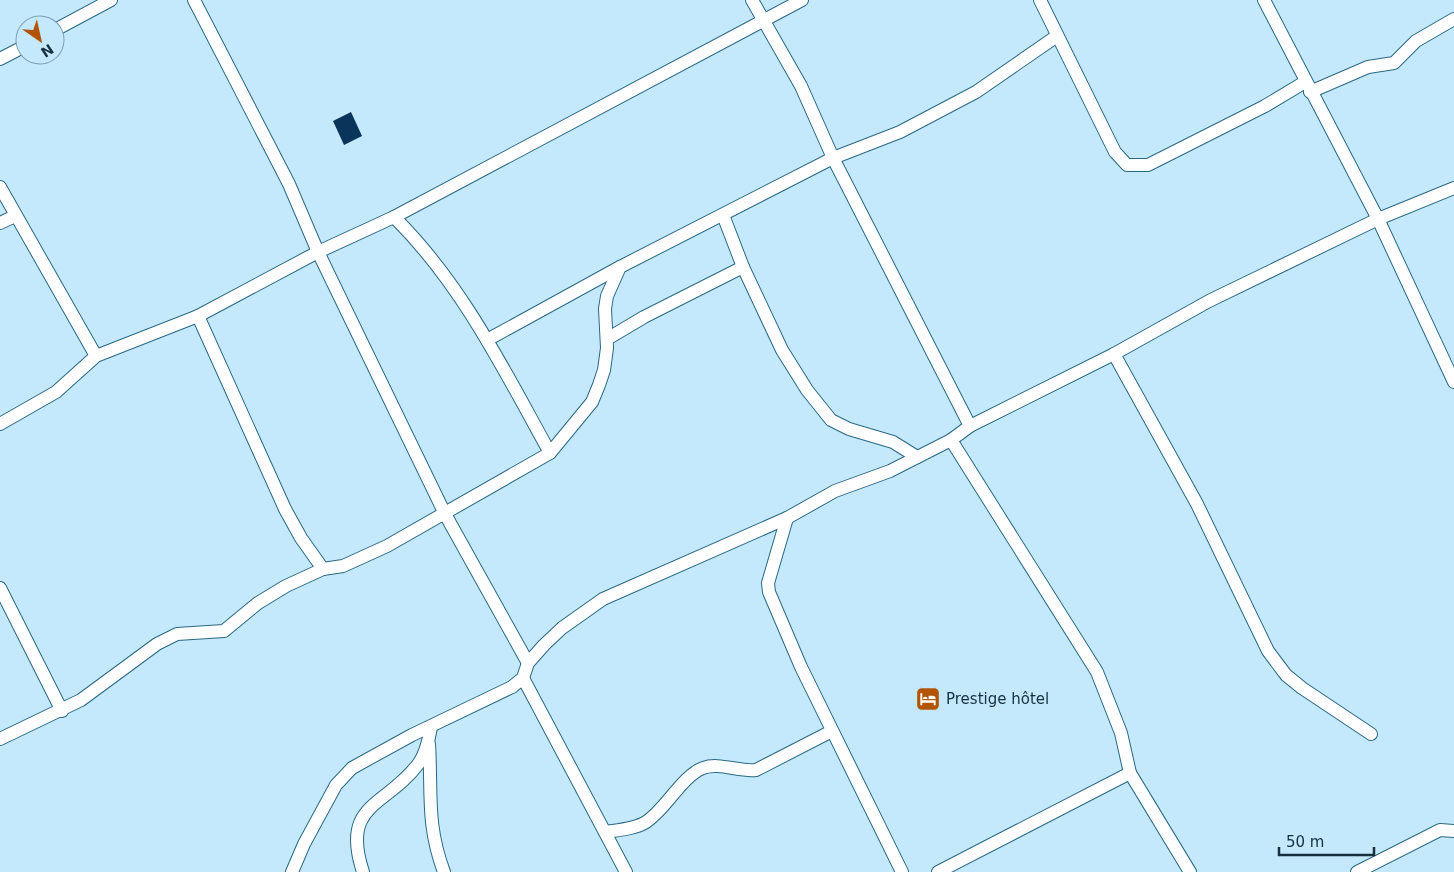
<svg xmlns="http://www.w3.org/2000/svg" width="1454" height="872" font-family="'DejaVu Sans',sans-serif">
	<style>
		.building { fill: #0a3459 }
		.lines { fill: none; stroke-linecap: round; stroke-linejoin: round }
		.minor-casing { stroke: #296885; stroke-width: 14 }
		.minor { stroke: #fff; stroke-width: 12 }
		.labels { text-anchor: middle; stroke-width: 5; stroke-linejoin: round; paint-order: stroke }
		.poi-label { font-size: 15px; fill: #16303d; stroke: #c4e9fd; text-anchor: start }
	</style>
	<rect width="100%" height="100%" fill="#c4e9fd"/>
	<path class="building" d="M351 112 362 136 344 145 333 121Z"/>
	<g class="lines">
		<defs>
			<g id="minor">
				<path d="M194 0 289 184 318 252 445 514 528 663"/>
				<path d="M752 0 801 86 833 158 970 426"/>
				<path d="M1040 0 1115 152 1127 165H1148L1265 106 1305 82"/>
				<path d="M1264 0 1378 219 1454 382"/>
				<path d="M55 30 111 0"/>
				<path d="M0 59 25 46"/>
				<path d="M1310 92 1368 67 1394 63 1416 41 1454 19"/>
				<path d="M0 187 96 356"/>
				<path d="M723 215 743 267 782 350 807 390 831 420 849 429 893 442 917 457"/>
				<path d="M394 217C462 284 504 370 550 453"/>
				<path d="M0 223 15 216"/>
				<path d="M198 316 285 509 301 538 323 569 343 566 387 546 550 453 592 402 599 385 604 370 607 348 605 309 607 296 620 267 833 158 900 132 976 92 1057 36"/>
				<path d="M607 339 644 317 743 267"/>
				<path d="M487 340 620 267"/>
				<path d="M1114 354 1197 504 1268 651 1286 675 1302 688 1371 734"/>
				<path d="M0 424 56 392 96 356 198 316 318 252 394 217 802 0"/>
				<path d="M787 518 768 583 769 592 801 667 902 872"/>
				<path d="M0 588 62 711"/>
				<path d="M523 678 626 872"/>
				<path d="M0 739 81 700 157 644 177 634 224 631 258 603 286 586 323 569"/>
				<path d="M429 744C432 793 426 824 444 872"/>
				<path d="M1130 773 1190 872"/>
				<path d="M605 832C618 830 635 829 646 822 666 809 682 776 703 768 719 762 739 772 756 770L832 731"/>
				<path d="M292 872 304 844 336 785 352 768 412 735 512 687 523 678 528 663 544 645 562 628 603 599 787 518 835 491 890 471 951 440 970 426 1114 354 1209 301 1378 219 1454 188"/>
				<path d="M363 872C340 802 387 807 419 763 426 753 429 739 431 727"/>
				<path d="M938 872 1130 773 1121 733 1097 672 951 440"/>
				<path d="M1357 872 1440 830 1454 831"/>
			</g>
		</defs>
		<use href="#minor" class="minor-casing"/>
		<use href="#minor" class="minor"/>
	</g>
	<defs>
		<symbol id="hotel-square" viewBox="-11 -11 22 22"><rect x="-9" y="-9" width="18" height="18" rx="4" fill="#b35405" stroke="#c4e9fd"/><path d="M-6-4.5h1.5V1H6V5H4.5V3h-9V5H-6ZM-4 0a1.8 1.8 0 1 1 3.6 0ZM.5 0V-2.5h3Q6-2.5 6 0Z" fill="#fff"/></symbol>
	</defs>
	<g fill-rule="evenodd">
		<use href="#hotel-square" x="914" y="685" width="28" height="28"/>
	</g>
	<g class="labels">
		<g class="poi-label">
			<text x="946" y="704">Prestige hôtel</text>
		</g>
	</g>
	<g transform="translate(40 40) rotate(146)"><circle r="24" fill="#c4e9fd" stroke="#7e9fb0"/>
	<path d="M0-4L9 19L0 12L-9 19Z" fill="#b35405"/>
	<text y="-8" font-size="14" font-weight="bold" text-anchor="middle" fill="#16303d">N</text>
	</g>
	<path d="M1279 847v8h95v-8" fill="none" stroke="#16303d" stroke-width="2.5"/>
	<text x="1286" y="847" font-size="15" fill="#16303d" stroke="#c4e9fd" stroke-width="4" paint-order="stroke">50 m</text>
</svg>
